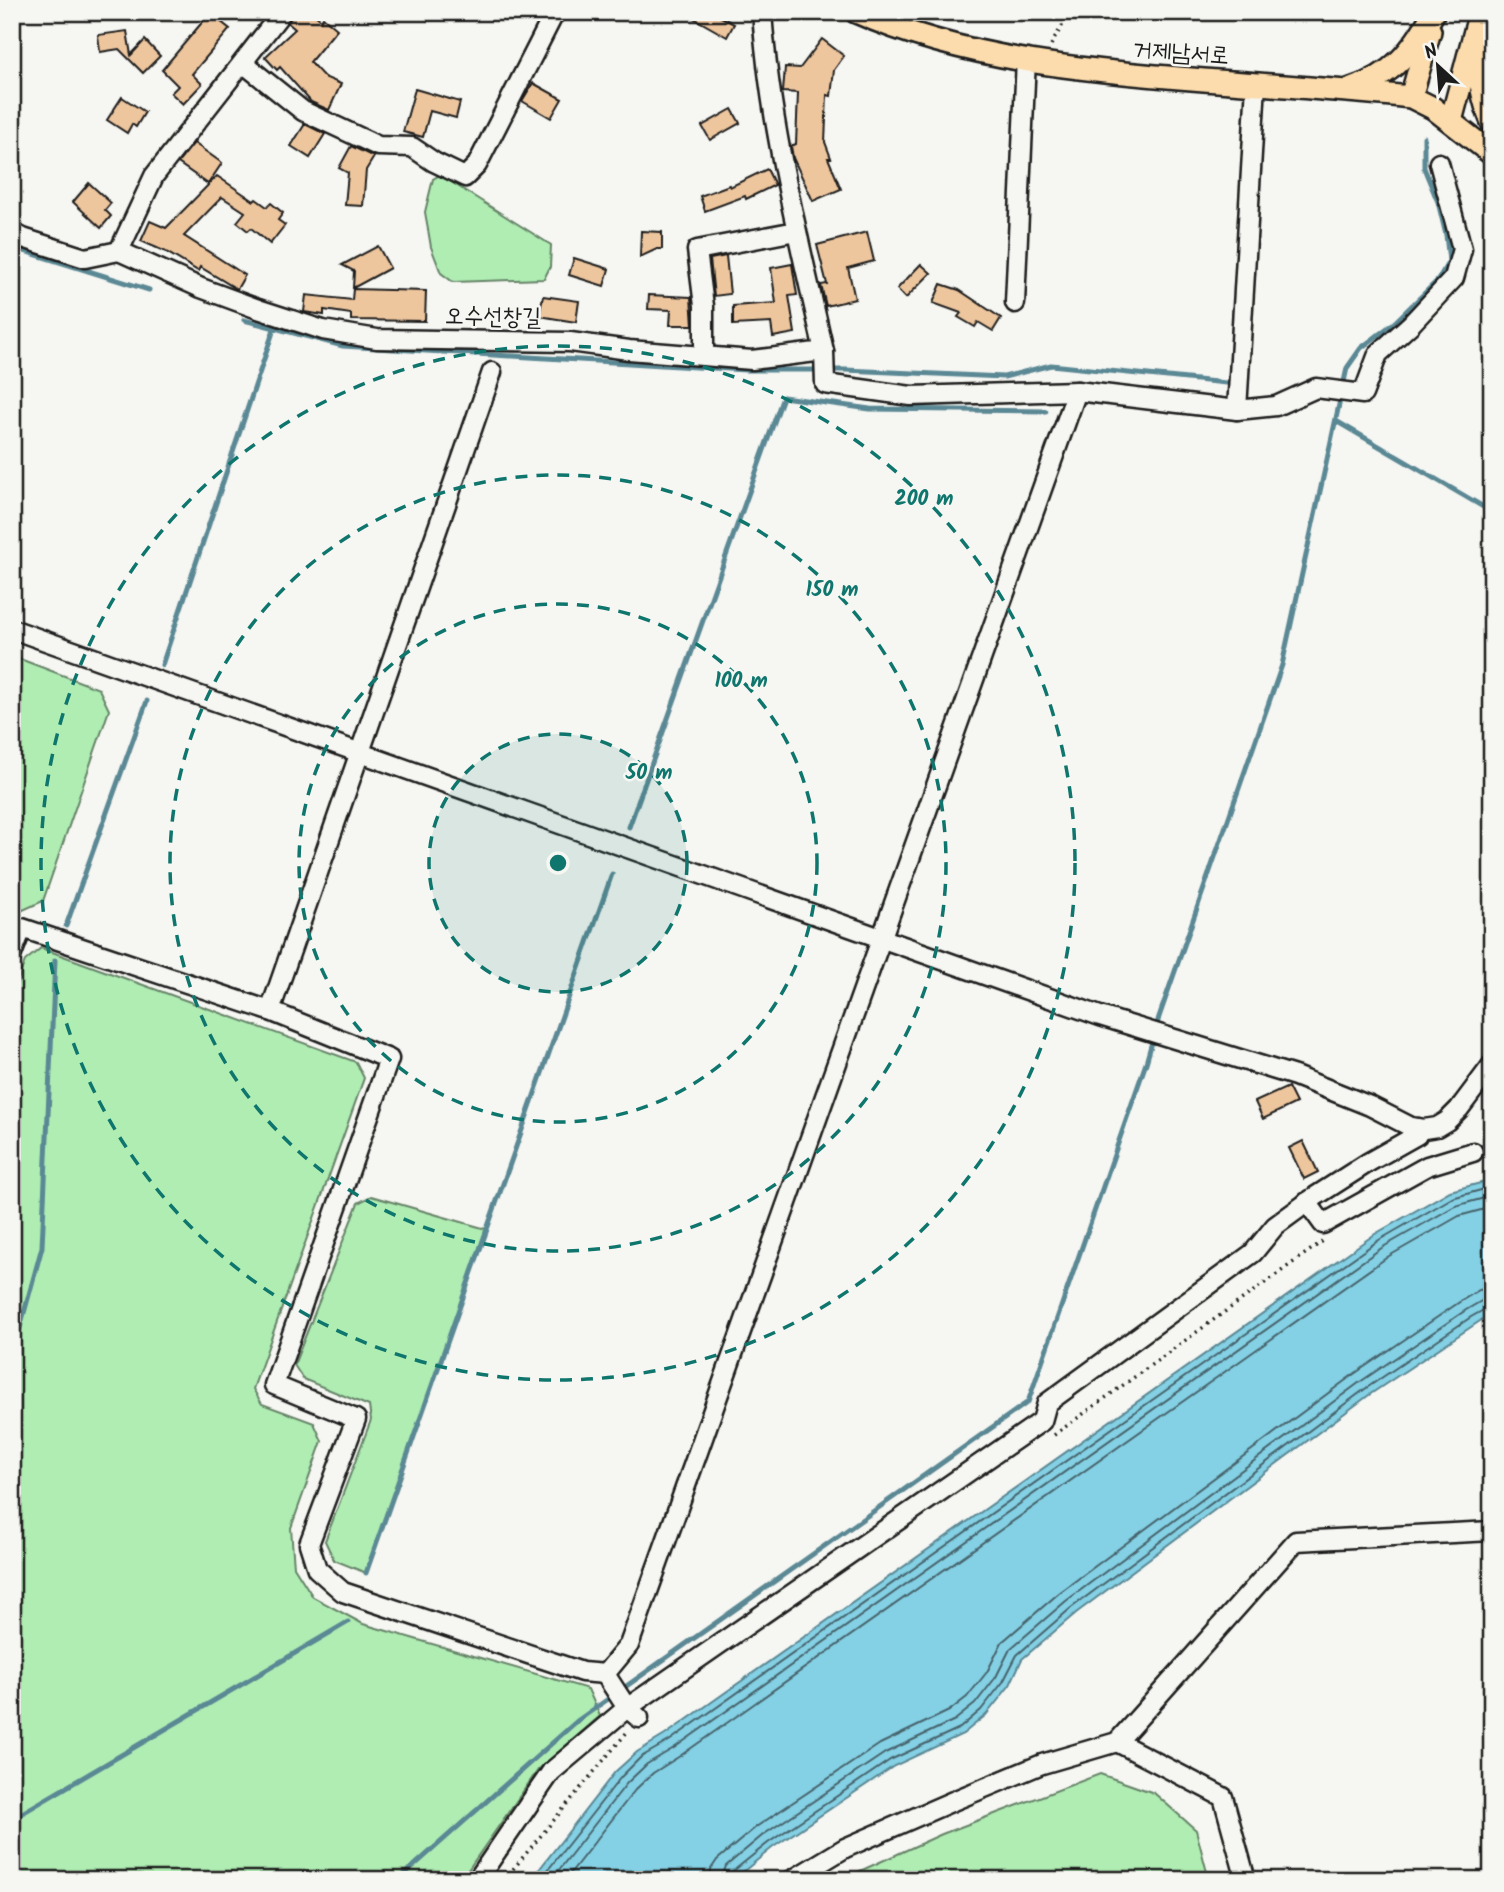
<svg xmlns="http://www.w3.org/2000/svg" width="1504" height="1892" font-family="Kalam,'Poor Story',sans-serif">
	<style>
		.green { fill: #afedb3; stroke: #668468; stroke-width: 2 }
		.water { fill: #84d0e4; stroke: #5a8894; stroke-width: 2 }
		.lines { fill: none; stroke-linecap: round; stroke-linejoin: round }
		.shore { stroke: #46646c; stroke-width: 2 }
		.stream { stroke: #5a8894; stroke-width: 5 }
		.building { fill: #eec69e; stroke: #1c1c1c; stroke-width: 2 }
		.minor-casing { stroke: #1c1c1c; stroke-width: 23 }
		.major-casing { stroke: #1c1c1c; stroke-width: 26 }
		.path { stroke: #1c1c1c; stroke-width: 3.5; stroke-dasharray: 2 5; stroke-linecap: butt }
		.minor { stroke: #f6f6f2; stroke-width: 18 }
		.major { stroke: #fcdcac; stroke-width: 21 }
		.ring { fill: none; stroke: #0f766e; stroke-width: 3.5; stroke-dasharray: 12 9 }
		.labels { text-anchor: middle; stroke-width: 5; stroke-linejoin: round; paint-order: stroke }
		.street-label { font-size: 24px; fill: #1c1c1c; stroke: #f6f6f2 }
		.centre { fill: #0f766e; stroke: #f6f6f2; stroke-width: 3.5 }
		.ring-label { font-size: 21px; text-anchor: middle; font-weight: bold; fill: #0f766e; stroke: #f6f6f2; stroke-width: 5; stroke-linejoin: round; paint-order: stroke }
	</style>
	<rect width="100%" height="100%" fill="#f6f6f2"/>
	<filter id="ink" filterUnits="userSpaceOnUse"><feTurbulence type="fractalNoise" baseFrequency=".0143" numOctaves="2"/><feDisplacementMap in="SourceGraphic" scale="14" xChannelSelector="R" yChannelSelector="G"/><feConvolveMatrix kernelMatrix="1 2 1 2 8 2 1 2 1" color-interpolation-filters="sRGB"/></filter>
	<g filter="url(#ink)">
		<g class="green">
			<path d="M440 175 551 245 550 267 544 279 453 282 441 273 431 247 425 212 433 179Z"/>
			<path d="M12 656 99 689 109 710 43 901 12 915Z"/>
			<path d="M41 948 356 1062 364 1078 253 1389 262 1404 314 1423 322 1441 291 1528 294 1567 313 1597 363 1624 588 1689 600 1716 538 1770 461 1880H12V996L25 961Z"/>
			<path d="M371 1196 486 1229 366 1573 334 1560 325 1541 371 1420 369 1406 303 1379 294 1365 358 1203Z"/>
			<path d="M1100 1774 1154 1793 1196 1830 1209 1880H840L942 1834Z"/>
		</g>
		<path class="water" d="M1492 1180V1313L1369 1395 1076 1613 1022 1659 1010 1685 986 1715 963 1734 894 1766 772 1848 733 1880H531L615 1772 637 1752 665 1735 1375 1234 1450 1191Z"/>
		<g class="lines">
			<g class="shore">
				<path d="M540 1880 621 1777 641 1757 669 1741 1379 1240 1452 1198 1492 1187"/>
				<path d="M551 1880 627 1783 647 1764 674 1748 1383 1247 1455 1206 1492 1196"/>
				<path d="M565 1880 635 1790 653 1773 680 1756 1389 1256 1459 1216 1492 1207"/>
				<path d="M710 1880 711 1869 717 1860 756 1827 880 1744 949 1711 967 1697 987 1672 1002 1642 1059 1593 1354 1374 1461 1301 1479 1290 1492 1288"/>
				<path d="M721 1880 726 1866 763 1835 885 1753 955 1720 975 1704 996 1677 1010 1649 1066 1601 1360 1382 1466 1310 1483 1300 1492 1298"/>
				<path d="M729 1880 732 1872 768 1843 890 1760 960 1728 981 1710 1003 1682 1017 1655 1071 1608 1365 1389 1471 1317 1487 1308 1492 1307"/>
			</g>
			<g class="stream">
				<path d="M15 248 149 290"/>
				<path d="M244 320 343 346 746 370H845L1004 377 1051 365 1226 383"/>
				<path d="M1336 421 1492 512"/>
				<path d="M162 665 274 329"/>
				<path d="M629 827 783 397 870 409 1046 411"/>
				<path d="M66 926 147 701"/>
				<path d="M12 1357 42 1247 55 960"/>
				<path d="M366 1573 612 874"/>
				<path d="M12 1819 348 1622"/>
				<path d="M398 1880 577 1721 1028 1402 1146 1063 1159 1017 1282 665 1347 368 1361 348 1394 323 1438 280 1449 261 1446 235 1438 202 1424 168V137"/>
			</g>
		</g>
		<g class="building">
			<path d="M293 12H312L321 20 323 17 337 29 310 62 324 77 341 84 329 110 311 102 280 67 277 70 265 57 295 29 288 23Z"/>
			<path d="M683 12H712L734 24 727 37Z"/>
			<path d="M210 13 230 29 192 74 202 84 183 104 171 93 178 86 162 70Z"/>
			<path d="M127 31 131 55 145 40 160 56 143 73 119 49 100 52 98 35Z"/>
			<path d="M822 39 844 56 834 70 831 96 827 95 825 142 831 158H828L841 189 813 201 793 158 791 146 796 144 798 93 783 92 785 67 800 68Z"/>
			<path d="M533 83 562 99 551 118 522 101Z"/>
			<path d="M415 89 460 102 456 118 430 111 423 137 403 132Z"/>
			<path d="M122 97 145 112 136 127 132 124 127 133 107 120Z"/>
			<path d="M732 109 740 123 710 140 702 126Z"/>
			<path d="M305 124 325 134 310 158 291 146Z"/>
			<path d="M194 143 222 163 208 184 178 163Z"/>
			<path d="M351 146 374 157 366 170 363 206 345 205 348 173 339 168Z"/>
			<path d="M767 169 775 185 746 199 745 196 705 211 700 196 729 185 730 187Z"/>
			<path d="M217 176 254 201 256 199 267 207 271 203 283 213 278 220 285 225 270 244 251 228 248 231 237 222 245 212 222 197 184 236 245 275 237 289 200 267 198 271 166 252 141 241 150 221 166 228Z"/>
			<path d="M89 183 111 203 105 210 111 216 101 228 73 202Z"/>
			<path d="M641 231 662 232V249H657L640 257Z"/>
			<path d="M867 232 874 261 848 268 855 299 826 306 821 285 827 284 817 245Z"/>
			<path d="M378 246 390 268 353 288 354 271 342 265Z"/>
			<path d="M726 256 730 294 714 296 710 259Z"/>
			<path d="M574 258 609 269 604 286 569 275Z"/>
			<path d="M792 264 797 295 789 296 795 333 773 337 771 323 733 325V306L776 303 771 268Z"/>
			<path d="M921 264 931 273 906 298 897 289Z"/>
			<path d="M941 284 959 290 1001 318 993 331 978 322 975 327 958 317 961 313 933 303Z"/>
			<path d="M353 289 426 291 425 321 351 320V314L324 310V315L304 312 306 295 352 300Z"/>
			<path d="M649 295 691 297 693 325H670L671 310 648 309Z"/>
			<path d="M543 296 579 301 576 322 539 316Z"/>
			<path d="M1288 1087 1296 1103 1263 1119 1255 1102Z"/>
			<path d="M1303 1141 1318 1172 1304 1179 1289 1148Z"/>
		</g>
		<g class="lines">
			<defs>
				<g id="minor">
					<path d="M282 12 154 176 119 251 201 288 258 309 323 330 377 339 570 342 629 350 752 360 824 351C799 239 770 128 762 12"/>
					<path d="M243 63 303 111 378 146 412 147 434 162 465 177 477 165 555 12"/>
					<path d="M12 232 23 238 85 258 119 251"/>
					<path d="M1015 303 1026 59"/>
					<path d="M824 351 825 384 911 396 1077 391 1237 410 1276 406 1316 388 1363 394 1378 354 1411 324 1454 278 1462 249 1439 163"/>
					<path d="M704 356V306L697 250 796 231"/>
					<path d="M1237 410 1256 84"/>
					<path d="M12 629 1100 1016 1295 1076 1370 1106 1411 1127 1424 1129 1437 1127 1447 1121 1459 1109 1492 1065"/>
					<path d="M12 954 22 928 270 1011 389 1059 274 1385 356 1419 309 1544 317 1569 343 1592 582 1672 605 1674 629 1645 1077 391"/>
					<path d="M270 1011 492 372"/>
					<path d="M1307 1202 1323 1224 1427 1166 1473 1152"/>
					<path d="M605 1674 627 1708 639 1718"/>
					<path d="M1117 1742 1223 1797 1246 1880"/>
					<path d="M477 1880 551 1772 627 1708 1042 1421 1047 1403 1253 1253 1275 1226 1316 1196 1369 1162 1417 1135 1418 1128"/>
					<path d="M792 1880 845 1848 953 1801 1042 1764 1117 1742 1296 1541 1492 1531"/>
				</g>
				<g id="major">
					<path d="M856 12C965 60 1087 71 1204 80 1273 85 1342 90 1411 97L1433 108 1492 154"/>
					<path d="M1478 46C1478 72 1481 97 1492 122"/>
					<path d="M1351 89C1393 76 1413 50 1434 12"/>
					<path d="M1411 97 1430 31"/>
					<path d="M1451 121 1480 12"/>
				</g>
			</defs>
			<use href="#minor" class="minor-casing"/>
			<use href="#major" class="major-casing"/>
			<g class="path">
				<path d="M1051 45 1070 12"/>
				<path d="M1054 1435 1323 1241"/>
				<path d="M504 1880 628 1731"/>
			</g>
			<use href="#minor" class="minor"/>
			<use href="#major" class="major"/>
		</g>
	</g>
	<circle cx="558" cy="863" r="129" fill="#0f766e" fill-opacity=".12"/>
	<g class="ring">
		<circle cx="558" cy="863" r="129"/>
		<circle cx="558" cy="863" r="259"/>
		<circle cx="558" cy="863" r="388"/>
		<circle cx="558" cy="863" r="517"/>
	</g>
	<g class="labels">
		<g class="street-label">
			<text transform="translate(1181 52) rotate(4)" y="8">거제남서로</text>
			<text transform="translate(493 316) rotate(1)" y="8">오수선창길</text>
		</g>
	</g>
	<circle cx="558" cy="863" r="10" class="centre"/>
	<g class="ring-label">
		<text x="924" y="505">200 m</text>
		<text x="832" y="596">150 m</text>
		<text x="741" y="687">100 m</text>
		<text x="649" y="779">50 m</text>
	</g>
	<rect width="1504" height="1892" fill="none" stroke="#f6f6f2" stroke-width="42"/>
	<rect x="21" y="21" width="1462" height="1850" fill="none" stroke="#1c1c1c" stroke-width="2.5" filter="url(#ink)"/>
	<g transform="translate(1438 66) rotate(334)" stroke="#f6f6f2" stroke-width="5" paint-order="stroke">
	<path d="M0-5L12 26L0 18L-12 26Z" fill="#1c1c1c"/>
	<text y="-10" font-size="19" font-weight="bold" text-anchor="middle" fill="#1c1c1c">N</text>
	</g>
</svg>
